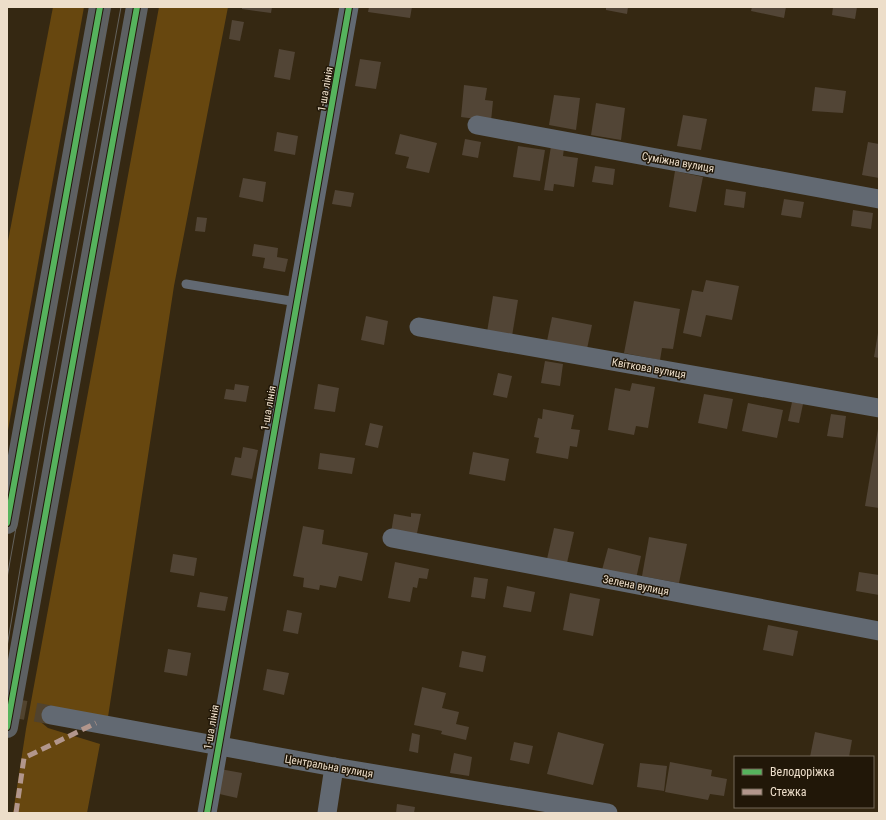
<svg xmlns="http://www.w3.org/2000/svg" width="886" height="820" font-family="'Roboto Condensed',sans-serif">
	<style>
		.green { fill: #67470f }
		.building { fill: #524536 }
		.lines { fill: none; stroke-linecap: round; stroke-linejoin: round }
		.minor-tunnel { stroke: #51432e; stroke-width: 19; stroke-dasharray: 19 10; stroke-linecap: butt }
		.service { stroke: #626972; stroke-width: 9 }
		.minor { stroke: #626972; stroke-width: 19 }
		.secondary { stroke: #5d6062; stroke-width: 22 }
		.tram { stroke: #64625d; stroke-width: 1 }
		.quiet { stroke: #b2968c; stroke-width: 5; stroke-dasharray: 10 5; stroke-linecap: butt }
		.cycleway-casing { stroke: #211708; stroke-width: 8 }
		.cycleway { stroke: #56b35d; stroke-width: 6 }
		.labels { text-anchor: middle; stroke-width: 3; stroke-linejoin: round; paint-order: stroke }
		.street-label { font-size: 11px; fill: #eddeca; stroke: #211708 }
	</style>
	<rect width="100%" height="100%" fill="#352812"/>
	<g class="green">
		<path d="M53 7H84L7 436V246Z"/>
		<path d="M159 7H228L174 286 108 717 39 709 36 718 48 728 100 744 87 813H13L26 729Z"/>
	</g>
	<g class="building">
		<path d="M242 7H272L271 13 242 9Z"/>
		<path d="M369 7H412L410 18 368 12Z"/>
		<path d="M606 7H628L627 14 606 10Z"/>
		<path d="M752 7H786L784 18 751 11Z"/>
		<path d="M833 7H857L855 19 832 15Z"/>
		<path d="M232 20 244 22 240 41 229 39Z"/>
		<path d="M279 49 295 52 290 80 274 77Z"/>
		<path d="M360 59 381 62 376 89 355 86Z"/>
		<path d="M464 85 487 88 485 100 493 101 491 121 461 117Z"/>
		<path d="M815 87 846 91 843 113 812 111Z"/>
		<path d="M554 95 580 98 576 130 549 125Z"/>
		<path d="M596 103 625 108 621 140 591 135Z"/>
		<path d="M683 115 707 119 701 150 677 146Z"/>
		<path d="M277 132 298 136 295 155 274 151Z"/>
		<path d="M400 134 437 143 429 173 406 168 409 157 395 154Z"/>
		<path d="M465 139 481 142 478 158 462 155Z"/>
		<path d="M868 142 879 144V178L862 175Z"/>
		<path d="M518 146 545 150 540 181 513 177Z"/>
		<path d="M551 146 564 148 563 156 578 158 574 187 554 184 553 191 544 190Z"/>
		<path d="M595 166 615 169 613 185 592 182Z"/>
		<path d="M675 171 703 177 696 212 669 207Z"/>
		<path d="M243 178 266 182 263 202 239 197Z"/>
		<path d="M726 189 746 192 744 208 724 205Z"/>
		<path d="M335 190 354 193 351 207 332 204Z"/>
		<path d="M784 199 804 202 801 218 781 215Z"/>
		<path d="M853 210 873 213 871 229 851 226Z"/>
		<path d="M197 217 207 218 205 232 195 231Z"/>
		<path d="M254 244 278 248 277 257 288 259 285 272 263 268 265 258 252 256Z"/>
		<path d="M706 280 739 286 732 320 706 315 701 337 683 333 692 290 703 292Z"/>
		<path d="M493 296 518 300 512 336 487 332Z"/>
		<path d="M634 301 680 309 673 349 662 348 660 360 624 353Z"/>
		<path d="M366 316 388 321 384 345 361 340Z"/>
		<path d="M552 317 592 325 587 349 547 341Z"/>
		<path d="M878 333H879V358L874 357Z"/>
		<path d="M545 361 563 364 560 386 541 383Z"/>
		<path d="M498 373 512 376 507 398 493 395Z"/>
		<path d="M632 383 655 387 648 428 636 426 634 435 608 430 615 388 630 391Z"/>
		<path d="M235 384 249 386 246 402 224 399 226 389 234 390Z"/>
		<path d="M318 384 339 388 335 412 314 409Z"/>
		<path d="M704 394 733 399 727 429 698 423Z"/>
		<path d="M792 402 803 404 799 423 788 421Z"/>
		<path d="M748 403 783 410 777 438 742 431Z"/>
		<path d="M543 409 574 415 571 429 580 430 577 447 570 446 568 459 536 453 539 438 534 437 538 418 542 419Z"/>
		<path d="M831 414 846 416 843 438 827 436Z"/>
		<path d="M370 423 383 426 378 448 365 445Z"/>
		<path d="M878 429H879V508L865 506Z"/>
		<path d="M243 447 258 450 252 479 231 475 235 457 241 458Z"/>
		<path d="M473 452 509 459 505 481 469 474Z"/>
		<path d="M320 453 355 458 352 474 318 469Z"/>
		<path d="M411 513 421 514 416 538 391 533 394 514 411 517Z"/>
		<path d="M303 526 324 530 322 544 368 553 362 581 339 576 336 588 320 585 319 590 303 587 304 578 293 576Z"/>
		<path d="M554 528 574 532 567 563 547 559Z"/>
		<path d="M649 537 687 544 679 583 642 576Z"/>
		<path d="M608 548 641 556 636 579 602 570Z"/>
		<path d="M173 554 197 558 194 576 170 572Z"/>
		<path d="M395 562 429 569 427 579 419 578 417 588 413 587 410 602 388 598Z"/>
		<path d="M859 572 879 575V595L856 591Z"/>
		<path d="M474 577 488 579 485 599 471 597Z"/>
		<path d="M507 586 535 592 531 612 503 607Z"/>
		<path d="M200 592 228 597 225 611 197 607Z"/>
		<path d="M570 593 600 599 593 636 563 630Z"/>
		<path d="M287 610 302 613 298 634 283 631Z"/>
		<path d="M768 625 798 631 793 656 763 650Z"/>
		<path d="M168 649 191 653 187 676 164 672Z"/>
		<path d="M462 651 486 656 483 672 459 667Z"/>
		<path d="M267 669 289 673 284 695 263 690Z"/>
		<path d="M422 687 446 693 442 708 459 712 456 724 469 727 466 740 441 734 442 731 414 725Z"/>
		<path d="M558 732 604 744 593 785 547 774Z"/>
		<path d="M815 732 852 740 849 757H810Z"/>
		<path d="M412 733 420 735 418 753 409 751Z"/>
		<path d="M514 742 533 746 529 764 510 760Z"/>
		<path d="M454 753 472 757 469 776 450 773Z"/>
		<path d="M670 762 712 770 711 776 727 779 724 796 710 794 708 800 665 792Z"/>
		<path d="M640 763 667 766 664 791 637 787Z"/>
		<path d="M220 769 242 773 237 798 215 793Z"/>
		<path d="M397 804 415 807 414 813H396Z"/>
	</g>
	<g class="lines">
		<path class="minor-tunnel" d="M7 707 51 715"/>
		<path class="service" d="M186 284 297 302"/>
		<g class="minor">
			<path d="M477 125 879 199"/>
			<path d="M419 327 879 408"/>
			<path d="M392 538 879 631"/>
			<path d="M51 715 334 767 608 813"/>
			<path d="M207 813 349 7"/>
			<path d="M327 813 334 767"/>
		</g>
		<g class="secondary">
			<path d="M7 523 100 7"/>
			<path d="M7 727 137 7"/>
		</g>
		<g class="tram">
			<path d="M7 578 109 7"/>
			<path d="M7 647 44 427 121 7"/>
		</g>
		<path class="quiet" d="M16 813 24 758 96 723"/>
		<defs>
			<g id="cycleway">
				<path d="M7 523 100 7"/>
				<path d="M7 727 137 7"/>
				<path d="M207 813 349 7"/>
			</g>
		</defs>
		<use href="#cycleway" class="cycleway-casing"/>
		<use href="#cycleway" class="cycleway"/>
	</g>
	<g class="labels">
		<g class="street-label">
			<text transform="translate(325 89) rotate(-80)" y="4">1-ша лінія</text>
			<text transform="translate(678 162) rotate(10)" y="4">Суміжна вулиця</text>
			<text transform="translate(649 368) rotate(10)" y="4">Квіткова вулиця</text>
			<text transform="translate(268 408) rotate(-80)" y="4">1-ша лінія</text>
			<text transform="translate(636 585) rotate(11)" y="4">Зелена вулиця</text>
			<text transform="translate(211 727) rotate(-80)" y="4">1-ша лінія</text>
			<text transform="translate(329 766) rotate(10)" y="4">Центральна вулиця</text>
		</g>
	</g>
	<rect width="886" height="820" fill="none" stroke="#eddeca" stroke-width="16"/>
	<rect x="734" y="756" width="140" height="52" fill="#211708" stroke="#736756"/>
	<rect x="742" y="769" width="20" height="6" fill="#56b35d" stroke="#736756"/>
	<text x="770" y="776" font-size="12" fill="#eddeca">Велодоріжка</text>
	<rect x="742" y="789" width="20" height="6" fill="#b2968c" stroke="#736756"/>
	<text x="770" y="796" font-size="12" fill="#eddeca">Стежка</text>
</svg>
